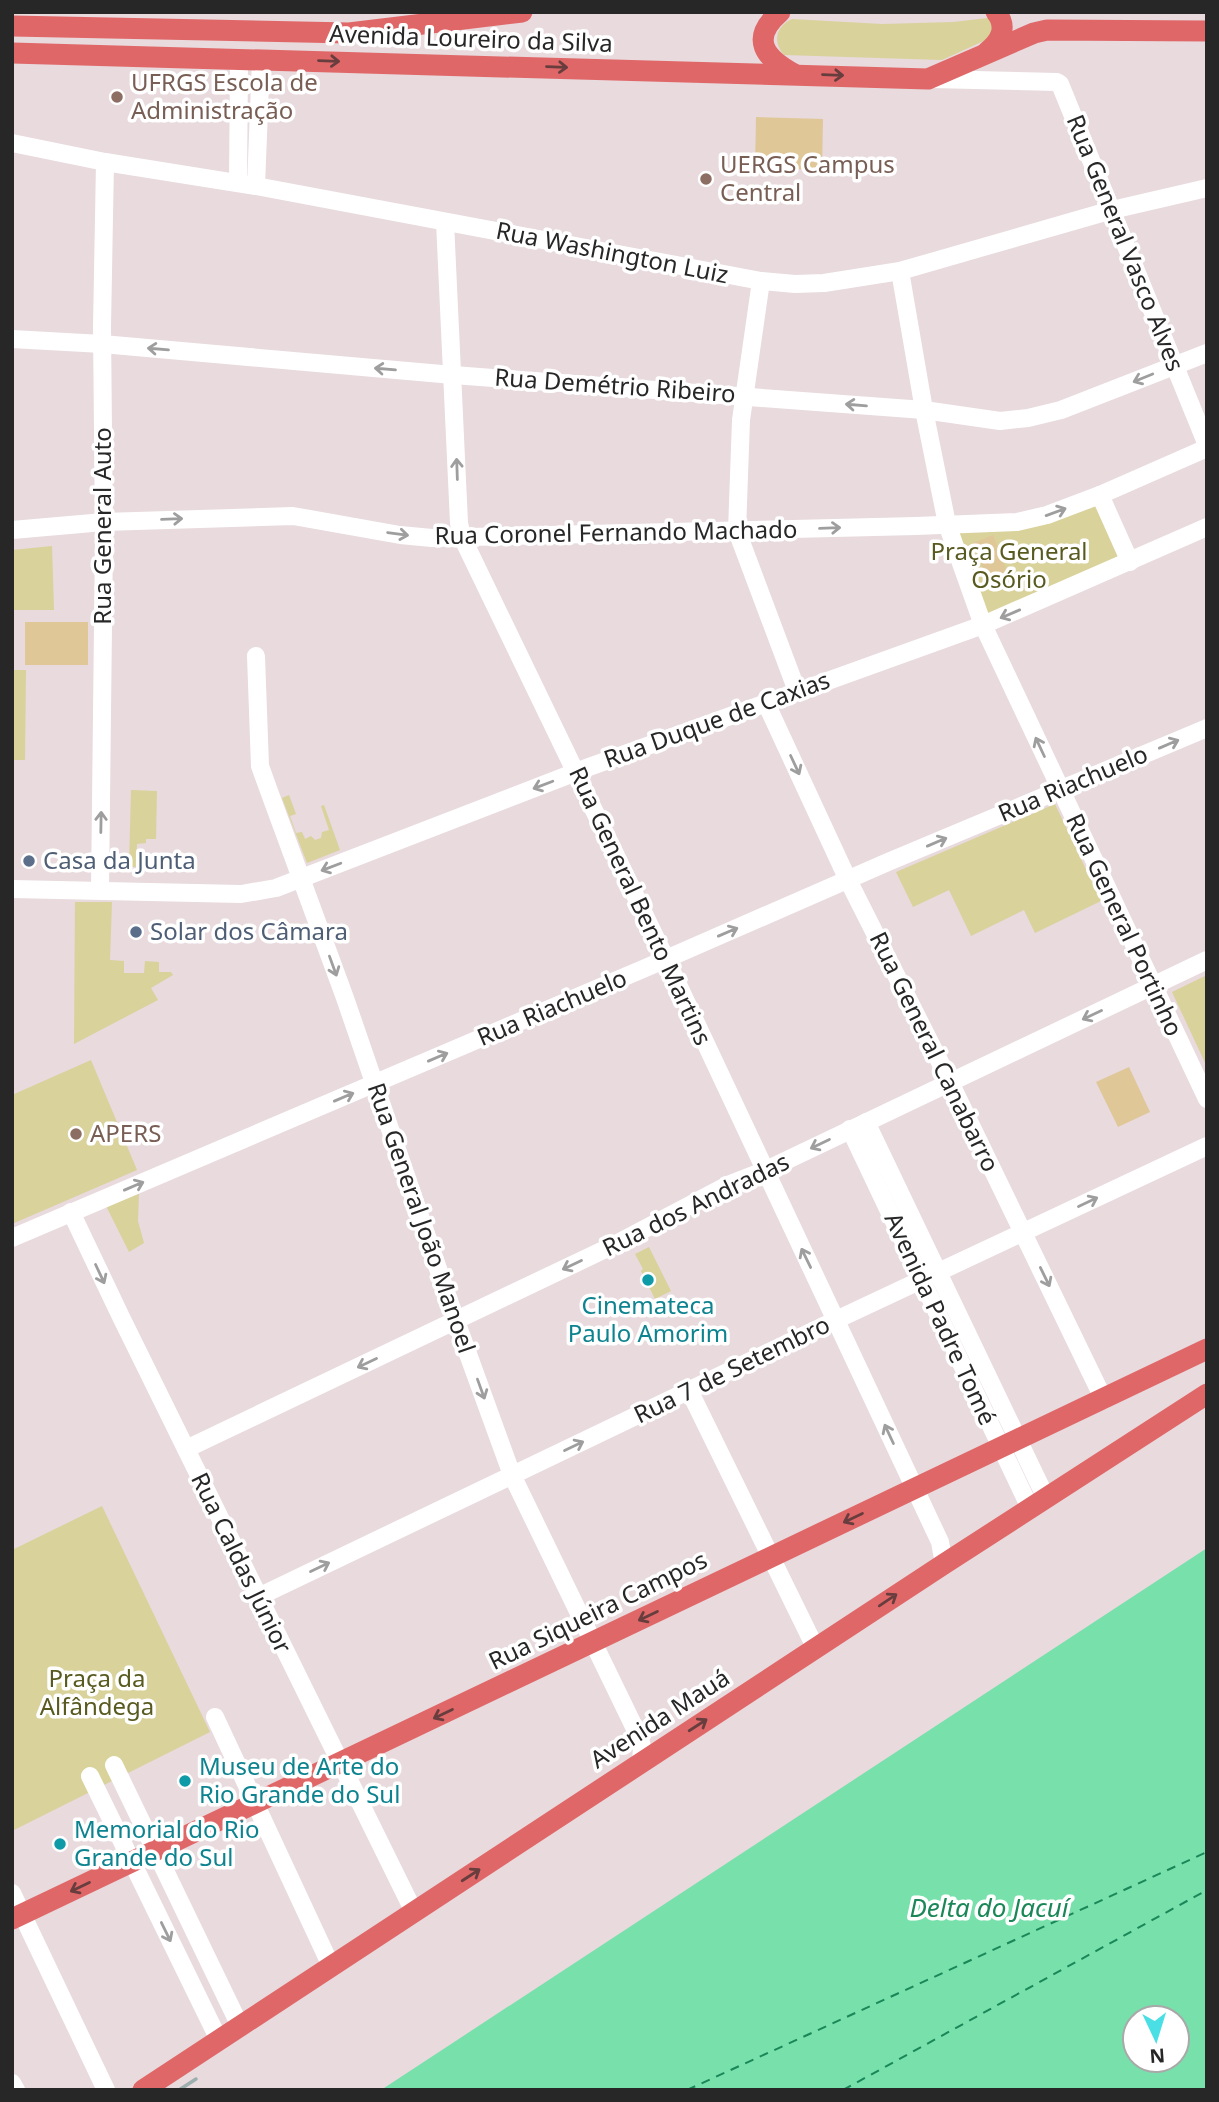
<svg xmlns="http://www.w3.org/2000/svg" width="1219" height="2102" font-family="'Noto Sans',sans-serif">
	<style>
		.green { fill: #d9d29b }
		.pitch { fill: #e0c798 }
		.water { fill: #77e0ab; fill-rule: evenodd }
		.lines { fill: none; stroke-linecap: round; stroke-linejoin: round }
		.ferry { stroke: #1b8758; stroke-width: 2; stroke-dasharray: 9 7; stroke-linecap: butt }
		.minor { stroke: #fff; stroke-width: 18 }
		.major { stroke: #e06768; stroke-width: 21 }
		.rail { stroke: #9daeaf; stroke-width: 3.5 }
		.oneway { stroke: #683d3e }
		.oneway2 { stroke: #9e9e9e }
		.education-dot { fill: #8d6e63; stroke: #fff; stroke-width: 2.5 }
		.service-dot { fill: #5c6f8a; stroke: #fff; stroke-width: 2.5 }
		.culture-dot { fill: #0f9aa8; stroke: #fff; stroke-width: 2.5 }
		.labels { text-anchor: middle; stroke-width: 7; stroke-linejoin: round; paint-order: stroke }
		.street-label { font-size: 24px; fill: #272727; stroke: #fff }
		.education-label { font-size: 24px; fill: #785e54; stroke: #fff; text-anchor: start }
		.park-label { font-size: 24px; fill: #595a20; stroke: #fff }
		.service-label { font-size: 24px; fill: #4e5e75; stroke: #fff; text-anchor: start }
		.culture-label { font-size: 24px; fill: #0d838f; stroke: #fff; text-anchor: start }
		.water-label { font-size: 26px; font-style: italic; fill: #1b8758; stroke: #fff }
	</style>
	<rect width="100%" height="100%" fill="#e8dadd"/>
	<g class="green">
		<path d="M988 18 995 25 988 39 942 60 784 55C773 42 775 27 792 19L882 24 953 22Z"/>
		<path d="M1098 500 1124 558 985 619 954 529Z"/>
		<path d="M52 546 54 610H12V550Z"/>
		<path d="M12 670H26L25 760H12Z"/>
		<path d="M131 790 157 791 156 839H146V843L137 844 136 867H129Z"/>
		<path d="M289 795 296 814 290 816 296 833 302 832 305 839 311 836 315 840 321 838 322 832 329 830 321 806 324 805 340 850 307 863 282 798Z"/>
		<path d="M1055 804 1101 901 1035 933 1024 910 971 936 949 890 913 907 896 872Z"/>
		<path d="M75 902H112L110 960 124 961V973H144L145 961 159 962V972H171L173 975 151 988 158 1000 74 1044Z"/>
		<path d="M1207 975V1067L1172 992Z"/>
		<path d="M91 1060 137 1170 12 1224V1095Z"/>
		<path d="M139 1193 138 1221 144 1243 129 1252 105 1204Z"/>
		<path d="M649 1247 671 1291 655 1299 641 1271 643 1269 635 1254Z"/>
		<path d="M102 1506 210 1732 12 1831V1550Z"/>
	</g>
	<g class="pitch">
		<path d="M756 117 823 119 822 170 755 168Z"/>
		<path d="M993 535 1009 577 989 585 973 543Z"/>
		<rect x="25" y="622" width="63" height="43"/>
		<path d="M1129 1067 1150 1112 1118 1127 1096 1082Z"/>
	</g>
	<path class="water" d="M1207 1548V2090H381ZM1135 2018H1177V2060H1135Z"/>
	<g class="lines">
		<g class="ferry">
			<path d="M687 2090 1207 1852"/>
			<path d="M843 2090 1207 1890"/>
		</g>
		<g class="minor">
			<path d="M931 79 1057 82 1060 84 1207 445"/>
			<path d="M12 143 105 162 256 186 761 281 795 284 824 283 900 271 1112 210 1207 188"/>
			<path d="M238 183 239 59"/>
			<path d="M256 186 261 59"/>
			<path d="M445 222 459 523 462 537 674 976 940 1542 944 1564"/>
			<path d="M900 271 924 410 947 524 983 625 1207 1099"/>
			<path d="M761 281 741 420 737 531 797 691"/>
			<path d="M12 339 102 344 453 375 924 410 1000 421 1028 418 1061 410 1207 353"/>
			<path d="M1100 495 1130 562"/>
			<path d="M12 530 104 522 293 516 400 535 432 538 916 526 1017 522 1047 515 1100 495 1207 448"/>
			<path d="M256 656 260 766 269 791 345 998 456 1321 512 1475 640 1739 642 1747 641 1762"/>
			<path d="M766 703 848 880 950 1082 1104 1400"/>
			<path d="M12 889 241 894 276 888 589 767 983 625 1207 527"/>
			<path d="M100 890 104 537 102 327 105 162"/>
			<path d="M866 1122 1046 1498"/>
			<path d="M850 1129 1030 1508"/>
			<path d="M71 1212 121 1317 414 1912"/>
			<path d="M12 1238 650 966 888 862 1207 728"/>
			<path d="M689 1390 816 1649"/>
			<path d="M186 1449 616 1244 728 1185 764 1171 1207 960"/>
			<path d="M258 1597 836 1320 1207 1146"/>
			<path d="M215 1717 331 1966"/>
			<path d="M114 1765 240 2026"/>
			<path d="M90 1776 219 2040"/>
			<path d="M12 1893 106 2090"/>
			<path d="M12 2083 16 2090"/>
		</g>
		<g class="major">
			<path d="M780 12C749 39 765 58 794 74"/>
			<path d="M12 26 349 33 522 12"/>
			<path d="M987 52C1001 41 1008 27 996 12"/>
			<path d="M12 53 928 79 1034 33 1047 30 1207 31"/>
			<path d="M12 1919 1207 1349"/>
			<path d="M143 2090 944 1564 1207 1394"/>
		</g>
		<path class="rail" d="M179 2090 196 2079"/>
	</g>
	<defs><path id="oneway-shaft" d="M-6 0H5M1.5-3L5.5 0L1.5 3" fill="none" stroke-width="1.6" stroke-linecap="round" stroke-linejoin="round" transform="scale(1.75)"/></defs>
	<g class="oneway">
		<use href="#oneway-shaft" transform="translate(329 61) rotate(2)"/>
		<use href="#oneway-shaft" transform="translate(557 67) rotate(2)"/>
		<use href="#oneway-shaft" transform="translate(833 75) rotate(2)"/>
		<use href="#oneway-shaft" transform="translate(853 1518) rotate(154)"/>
		<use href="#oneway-shaft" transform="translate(888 1600) rotate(-34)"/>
		<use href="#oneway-shaft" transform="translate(648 1616) rotate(154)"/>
		<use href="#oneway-shaft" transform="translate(443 1714) rotate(154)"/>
		<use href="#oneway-shaft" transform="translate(698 1725) rotate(-33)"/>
		<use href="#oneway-shaft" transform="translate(471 1875) rotate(-33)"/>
		<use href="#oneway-shaft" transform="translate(80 1887) rotate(154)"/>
	</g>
	<g class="oneway2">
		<use href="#oneway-shaft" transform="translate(158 349) rotate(-175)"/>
		<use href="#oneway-shaft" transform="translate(385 369) rotate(-175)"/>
		<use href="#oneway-shaft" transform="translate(1143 378) rotate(158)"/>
		<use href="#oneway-shaft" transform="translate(856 405) rotate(-175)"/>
		<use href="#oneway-shaft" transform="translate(457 469) rotate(-92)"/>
		<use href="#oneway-shaft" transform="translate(1056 512) rotate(-20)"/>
		<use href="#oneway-shaft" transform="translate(172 519) rotate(-2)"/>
		<use href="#oneway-shaft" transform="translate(830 528) rotate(-2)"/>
		<use href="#oneway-shaft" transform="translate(398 534) rotate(8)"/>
		<use href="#oneway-shaft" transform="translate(1010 614) rotate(157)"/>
		<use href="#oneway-shaft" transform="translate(1169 744) rotate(-23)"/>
		<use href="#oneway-shaft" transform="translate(1040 747) rotate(-115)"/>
		<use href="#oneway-shaft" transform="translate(795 765) rotate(65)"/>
		<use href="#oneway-shaft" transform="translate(543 785) rotate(159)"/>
		<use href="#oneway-shaft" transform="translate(101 822) rotate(-89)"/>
		<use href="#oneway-shaft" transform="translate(937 842) rotate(-23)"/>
		<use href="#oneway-shaft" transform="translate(331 867) rotate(159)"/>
		<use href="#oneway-shaft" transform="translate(728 932) rotate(-23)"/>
		<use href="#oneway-shaft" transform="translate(333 966) rotate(70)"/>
		<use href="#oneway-shaft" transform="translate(1092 1015) rotate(155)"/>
		<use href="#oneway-shaft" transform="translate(438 1057) rotate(-23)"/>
		<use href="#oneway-shaft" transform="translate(344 1097) rotate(-23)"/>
		<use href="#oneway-shaft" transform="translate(820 1144) rotate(154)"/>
		<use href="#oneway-shaft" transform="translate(134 1186) rotate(-23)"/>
		<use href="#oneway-shaft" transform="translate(1088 1202) rotate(-25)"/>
		<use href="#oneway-shaft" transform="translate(806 1258) rotate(-116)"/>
		<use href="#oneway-shaft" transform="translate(572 1265) rotate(154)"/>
		<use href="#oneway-shaft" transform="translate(100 1274) rotate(65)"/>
		<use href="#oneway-shaft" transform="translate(1045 1277) rotate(64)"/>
		<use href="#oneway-shaft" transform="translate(367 1363) rotate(155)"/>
		<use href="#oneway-shaft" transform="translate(481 1389) rotate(70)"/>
		<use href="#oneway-shaft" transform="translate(889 1434) rotate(-115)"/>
		<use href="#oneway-shaft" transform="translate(574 1446) rotate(-26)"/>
		<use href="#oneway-shaft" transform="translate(320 1567) rotate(-26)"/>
		<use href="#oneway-shaft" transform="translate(166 1932) rotate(64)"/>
	</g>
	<g class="education-dot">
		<circle cx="117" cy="97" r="7"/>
		<circle cx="706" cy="179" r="7"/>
		<circle cx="76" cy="1134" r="7"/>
	</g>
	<g class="service-dot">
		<circle cx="29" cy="861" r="7"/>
		<circle cx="136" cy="932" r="7"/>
	</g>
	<g class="culture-dot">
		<circle cx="648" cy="1280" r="7"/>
		<circle cx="185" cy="1781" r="7"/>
		<circle cx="60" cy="1844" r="7"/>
	</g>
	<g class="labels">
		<g class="street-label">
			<text transform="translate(471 39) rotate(2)" y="8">Avenida Loureiro da Silva</text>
			<text transform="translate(1125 243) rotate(68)" y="8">Rua General Vasco Alves</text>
			<text transform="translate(612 253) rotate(11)" y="8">Rua Washington Luiz</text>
			<text transform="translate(615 386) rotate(4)" y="8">Rua Demétrio Ribeiro</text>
			<text transform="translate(103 526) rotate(-90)" y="8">Rua General Auto</text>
			<text transform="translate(616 533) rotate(-1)" y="8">Rua Coronel Fernando Machado</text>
			<text transform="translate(717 720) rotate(-20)" y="8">Rua Duque de Caxias</text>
			<text transform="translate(1073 784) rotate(-23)" y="8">Rua Riachuelo</text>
			<text transform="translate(640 906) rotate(65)" y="8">Rua General Bento Martins</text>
			<text transform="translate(1124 925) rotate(65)" y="8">Rua General Portinho</text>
			<text transform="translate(552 1008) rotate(-23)" y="8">Rua Riachuelo</text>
			<text transform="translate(934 1052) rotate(64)" y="8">Rua General Canabarro</text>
			<text transform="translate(696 1205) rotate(-26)" y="8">Rua dos Andradas</text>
			<text transform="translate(421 1218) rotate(71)" y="8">Rua General João Manoel</text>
			<text transform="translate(940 1319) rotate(65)" y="8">Avenida Padre Tomé</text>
			<text transform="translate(732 1370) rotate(-26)" y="8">Rua 7 de Setembro</text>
			<text transform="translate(241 1563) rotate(64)" y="8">Rua Caldas Júnior</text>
			<text transform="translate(598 1611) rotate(-26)" y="8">Rua Siqueira Campos</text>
			<text transform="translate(660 1719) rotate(-33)" y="8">Avenida Mauá</text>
		</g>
		<g class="education-label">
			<text x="131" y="91">UFRGS Escola de<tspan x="131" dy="28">Administração</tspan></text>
			<text x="720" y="173">UERGS Campus<tspan x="720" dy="28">Central</tspan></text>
			<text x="90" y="1142">APERS</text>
		</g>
		<g class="park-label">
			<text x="1009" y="560">Praça General<tspan x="1009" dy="28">Osório</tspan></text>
			<text x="97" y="1687">Praça da<tspan x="97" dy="28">Alfândega</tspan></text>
		</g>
		<g class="service-label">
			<text x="43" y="869">Casa da Junta</text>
			<text x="150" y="940">Solar dos Câmara</text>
		</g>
		<g class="culture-label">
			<text x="648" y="1314" text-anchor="middle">Cinemateca<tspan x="648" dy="28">Paulo Amorim</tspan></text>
			<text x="199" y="1775">Museu de Arte do<tspan x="199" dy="28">Rio Grande do Sul</tspan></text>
			<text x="74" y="1838">Memorial do Rio<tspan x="74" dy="28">Grande do Sul</tspan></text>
		</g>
		<g class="water-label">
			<text x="989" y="1917">Delta do Jacuí</text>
		</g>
	</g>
	<rect width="1219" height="2102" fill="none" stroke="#272727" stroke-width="28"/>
	<g transform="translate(1156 2039) rotate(176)"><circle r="33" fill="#ffffff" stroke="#a9a9a9" stroke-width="2"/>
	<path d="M0-5L12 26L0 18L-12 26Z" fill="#4adfe5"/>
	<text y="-10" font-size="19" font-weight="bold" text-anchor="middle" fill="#272727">N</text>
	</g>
</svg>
